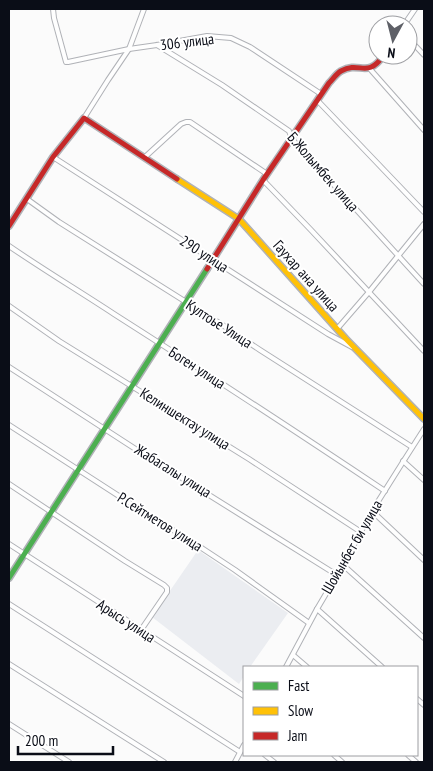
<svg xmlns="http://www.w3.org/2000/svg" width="433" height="771" font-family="'PT Sans Narrow',sans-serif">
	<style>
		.built { fill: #ebedf1 }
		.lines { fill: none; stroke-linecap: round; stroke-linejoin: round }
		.street-casing { stroke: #b0b2b7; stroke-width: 6 }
		.fast-casing { stroke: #b0b2b7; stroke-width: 8 }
		.slow-casing { stroke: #b0b2b7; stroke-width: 8 }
		.jam-casing { stroke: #b0b2b7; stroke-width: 8 }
		.street { stroke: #fefefe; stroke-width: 4 }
		.fast { stroke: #4caf50; stroke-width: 5 }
		.slow { stroke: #ffc107; stroke-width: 5 }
		.jam { stroke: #c62828; stroke-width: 5 }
		.labels { text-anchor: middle; stroke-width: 4; stroke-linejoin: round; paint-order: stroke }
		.street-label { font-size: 15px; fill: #0a0d17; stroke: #fff }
	</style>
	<rect width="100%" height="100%" fill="#fbfbfb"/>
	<path class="built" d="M198 550 288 613 250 667H244V676L239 684 152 617Z"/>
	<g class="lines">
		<defs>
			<g id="street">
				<path d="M53 9 54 18 66 62"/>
				<path d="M404 25 415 9"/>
				<path d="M408 38 424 55"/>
				<path d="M157 45 222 85 289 131 292 139 424 284"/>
				<path d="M68 62 129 49 157 45 207 36 231 38 250 47 321 94"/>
				<path d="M370 69 424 130"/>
				<path d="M317 100 424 212"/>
				<path d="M84 118 108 80 129 49 144 9"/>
				<path d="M53 157 328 334 352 347"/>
				<path d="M145 157 181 124 186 122H190L267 174"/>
				<path d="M263 180 311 230 424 351"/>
				<path d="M27 199 59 222 221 324 260 350 412 447"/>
				<path d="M9 246C44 270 79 291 114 314 205 372 295 431 385 491"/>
				<path d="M9 306 59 341 249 459 361 532"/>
				<path d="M337 329 369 292 398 256 424 224"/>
				<path d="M9 367 137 450 337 575"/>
				<path d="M9 425 139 509 194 543 235 570 309 623"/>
				<path d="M403 461 424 480"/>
				<path d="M9 484 125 561 164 585 167 588V592L141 630"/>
				<path d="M372 511 424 560"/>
				<path d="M9 544 244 696"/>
				<path d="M343 565 424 638"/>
				<path d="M9 604 240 752"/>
				<path d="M317 609 382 667"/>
				<path d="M293 655 307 667"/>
				<path d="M9 664 164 762"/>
				<path d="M286 667 317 609 343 565 372 511 401 465 424 429"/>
				<path d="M417 699 424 705"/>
				<path d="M9 724 69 762"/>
				<path d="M265 755 274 762"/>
				<path d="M334 755 342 762"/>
				<path d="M408 755 416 762"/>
				<path d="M235 762 244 745"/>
			</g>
			<path id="fast" d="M9 578 207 269"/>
			<path id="slow" d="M177 179 239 219 346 339 424 419"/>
			<g id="jam">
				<path d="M9 226 53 157 84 118 177 179"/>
				<path d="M207 269 263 180 329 83C333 79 336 74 341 71 361 60 366 80 384 55"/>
			</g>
		</defs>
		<use href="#street" class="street-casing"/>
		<use href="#fast" class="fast-casing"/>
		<use href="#slow" class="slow-casing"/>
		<use href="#jam" class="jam-casing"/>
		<use href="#street" class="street"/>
		<use href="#fast" class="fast"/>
		<use href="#slow" class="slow"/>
		<use href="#jam" class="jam"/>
	</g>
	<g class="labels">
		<g class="street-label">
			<text transform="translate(187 42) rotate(-7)" y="5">306 улица</text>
			<text transform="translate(323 172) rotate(49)" y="5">Б.Жолымбек улица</text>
			<text transform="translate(204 254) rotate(33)" y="5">290 улица</text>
			<text transform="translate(306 276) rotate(48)" y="5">Гаухар ана улица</text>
			<text transform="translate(219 324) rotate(33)" y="5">Култоье Улица</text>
			<text transform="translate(197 368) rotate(33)" y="5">Боген улица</text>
			<text transform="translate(185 419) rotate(32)" y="5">Келиншектау улица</text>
			<text transform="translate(173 471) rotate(32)" y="5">Жабагалы улица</text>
			<text transform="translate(160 522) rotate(32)" y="5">Р.Сейтметов улица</text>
			<text transform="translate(352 547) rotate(-60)" y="5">Шойынбет би улица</text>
			<text transform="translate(126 621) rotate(33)" y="5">Арысь улица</text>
		</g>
	</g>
	<rect width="433" height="771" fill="none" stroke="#0a0d17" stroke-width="20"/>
	<rect x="243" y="666" width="175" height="90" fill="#ffffff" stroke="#9d9ea2"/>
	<rect x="253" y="682" width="25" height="8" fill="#4caf50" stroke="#9d9ea2"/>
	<text x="288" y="691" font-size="15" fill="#0a0d17">Fast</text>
	<rect x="253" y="707" width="25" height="8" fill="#ffc107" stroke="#9d9ea2"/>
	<text x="288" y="716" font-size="15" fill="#0a0d17">Slow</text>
	<rect x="253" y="732" width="25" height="8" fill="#c62828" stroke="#9d9ea2"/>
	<text x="288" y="741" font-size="15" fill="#0a0d17">Jam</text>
	<g transform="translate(393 40) rotate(187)"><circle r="24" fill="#ffffff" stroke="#9d9ea2"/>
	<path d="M0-4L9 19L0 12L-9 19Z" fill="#5e6067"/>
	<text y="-8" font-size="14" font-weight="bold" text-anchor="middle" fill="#0a0d17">N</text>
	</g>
	<path d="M18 746v8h95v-8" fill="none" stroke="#0a0d17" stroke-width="2.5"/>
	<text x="25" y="746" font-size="15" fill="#0a0d17" stroke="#ffffff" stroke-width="4" paint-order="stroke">200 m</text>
</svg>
